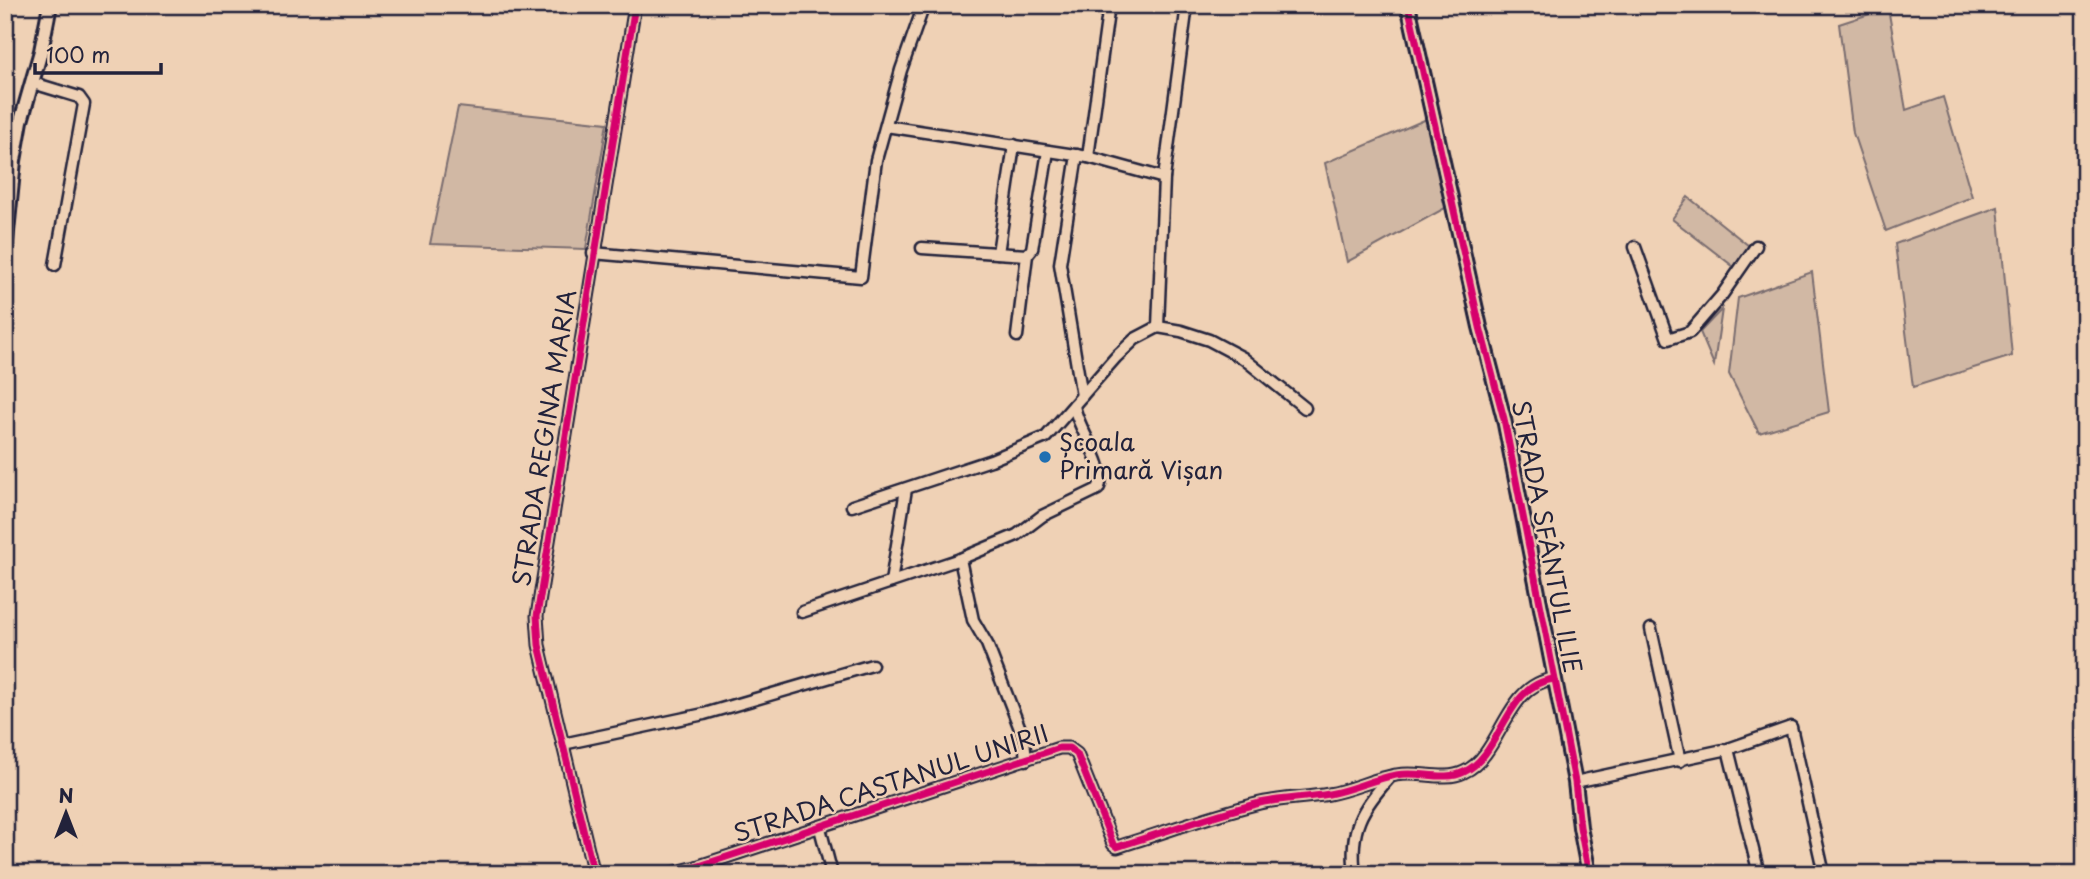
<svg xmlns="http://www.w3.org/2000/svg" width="2090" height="879" font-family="'Playpen Sans',sans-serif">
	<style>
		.green { fill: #d1b8a4; stroke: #7a6d70; stroke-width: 2 }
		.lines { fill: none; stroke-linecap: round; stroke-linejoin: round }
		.minor-casing { stroke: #22223b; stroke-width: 15 }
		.tertiary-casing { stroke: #22223b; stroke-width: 18 }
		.minor { stroke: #efd1b5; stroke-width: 10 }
		.tertiary { stroke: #efd1b5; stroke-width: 12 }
		.cycleway-casing { stroke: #efd1b5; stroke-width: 11 }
		.cycleway { stroke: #d6006c; stroke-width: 7 }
		.poi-dot { fill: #1f6fb2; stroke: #efd1b5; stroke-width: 2.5 }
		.labels { text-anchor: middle; stroke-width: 5; stroke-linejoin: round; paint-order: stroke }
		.street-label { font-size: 24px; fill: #22223b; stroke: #efd1b5 }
		.poi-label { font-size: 24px; fill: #22223b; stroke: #efd1b5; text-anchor: start }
	</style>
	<rect width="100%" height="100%" fill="#efd1b5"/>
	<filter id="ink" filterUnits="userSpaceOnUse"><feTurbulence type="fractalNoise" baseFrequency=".0143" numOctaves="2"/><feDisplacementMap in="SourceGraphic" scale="14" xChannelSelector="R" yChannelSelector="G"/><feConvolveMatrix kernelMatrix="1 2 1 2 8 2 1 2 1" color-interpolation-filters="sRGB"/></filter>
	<g filter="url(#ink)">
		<g class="green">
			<path d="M1888 8 1906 110 1943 97 1972 197 1886 231 1853 133 1839 24Z"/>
			<path d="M458 107 607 123 586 249 430 244Z"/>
			<path d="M1429 118 1447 207 1347 262 1325 163Z"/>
			<path d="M1688 197 1749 246 1734 267 1672 219Z"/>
			<path d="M1998 207 2012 356 1913 387 1895 244Z"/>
			<path d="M1812 272 1829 412 1759 433 1729 374 1738 298Z"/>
			<path d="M1722 309 1714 365 1700 332Z"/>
		</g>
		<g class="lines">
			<defs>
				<g id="minor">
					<path d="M618 5 634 8"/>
					<path d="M33 83 79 97 84 104 55 265"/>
					<path d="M886 126 1088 157 1164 178"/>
					<path d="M1077 155 1060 264 1082 396"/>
					<path d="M1088 157 1109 5"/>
					<path d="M1635 247 1668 339 1690 332 1722 295 1756 246"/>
					<path d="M922 248 1027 255 1032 249 1048 151"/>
					<path d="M593 253 861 277 876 160 901 70 924 5"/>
					<path d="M998 253 1014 145"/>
					<path d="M1158 327 1164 178 1187 5"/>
					<path d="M1017 336 1027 255"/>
					<path d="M852 506 991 460 1046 437 1116 357 1135 339 1158 327 1181 331 1209 340 1243 358 1305 408"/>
					<path d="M960 559 973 620 987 644 1024 739 1026 760"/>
					<path d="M891 582 906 489"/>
					<path d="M802 612 960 559 1017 535 1042 516 1098 489C1110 467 1077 430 1074 405"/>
					<path d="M1651 629 1680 761"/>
					<path d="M563 744 704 714 872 665"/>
					<path d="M1728 749 1759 874"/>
					<path d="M1575 782 1728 749 1791 727 1824 874"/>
					<path d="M820 828 832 874"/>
					<path d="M594 874 539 645 537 616 635 5"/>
					<path d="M668 874 696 867 1059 748H1069L1077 754 1113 844 1117 847C1165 832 1211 815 1260 803 1283 798 1306 798 1329 794 1352 790 1373 779 1396 775 1418 770 1444 782 1464 772 1502 755 1505 684 1554 679"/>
					<path d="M1355 874C1349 829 1361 809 1391 776"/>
				</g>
				<g id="tertiary">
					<path d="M1408 5 1480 327 1504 419 1575 782 1580 827 1589 874"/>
					<path d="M5 252 14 161 21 121 41 51 50 5"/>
				</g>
			</defs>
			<use href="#minor" class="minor-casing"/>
			<use href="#tertiary" class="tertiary-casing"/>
			<use href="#minor" class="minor"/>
			<use href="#tertiary" class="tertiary"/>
			<defs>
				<g id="cycleway">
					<path d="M1408 5 1480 327 1504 419 1575 782 1580 827 1589 874"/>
					<path d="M594 874 539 645 537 616 635 5"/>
					<path d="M668 874 696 867 1059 748H1069L1077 754 1113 844 1117 847C1165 832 1211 815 1260 803 1283 798 1306 798 1329 794 1352 790 1373 779 1396 775 1418 770 1444 782 1464 772 1502 755 1505 684 1554 679"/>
				</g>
			</defs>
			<use href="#cycleway" class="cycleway-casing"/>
			<use href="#cycleway" class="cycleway"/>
		</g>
	</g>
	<circle class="poi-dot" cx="1045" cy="457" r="7"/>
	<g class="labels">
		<g class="street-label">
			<text transform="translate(545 438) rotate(-81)" y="8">STRADA REGINA MARIA</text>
			<text transform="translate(1546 537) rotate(79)" y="8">STRADA SFÂNTUL ILIE</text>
			<text transform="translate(891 784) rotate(-18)" y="8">STRADA CASTANUL UNIRII</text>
		</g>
		<g class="poi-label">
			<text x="1059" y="451">Școala<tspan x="1059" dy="28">Primară Vișan</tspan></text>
		</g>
	</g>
	<rect width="2090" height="879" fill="none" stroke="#efd1b5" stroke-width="28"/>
	<rect x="14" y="14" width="2062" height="851" fill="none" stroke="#22223b" stroke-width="2.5" filter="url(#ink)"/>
	<g transform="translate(66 813)" stroke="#efd1b5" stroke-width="5" paint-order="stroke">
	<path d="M0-5L12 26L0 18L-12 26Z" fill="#22223b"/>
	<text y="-10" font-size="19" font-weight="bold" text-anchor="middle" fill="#22223b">N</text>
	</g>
	<path d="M35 63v10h126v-10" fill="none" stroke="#22223b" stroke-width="3.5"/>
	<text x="46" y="63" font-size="21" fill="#22223b" stroke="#efd1b5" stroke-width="5" paint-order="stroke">100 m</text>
</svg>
